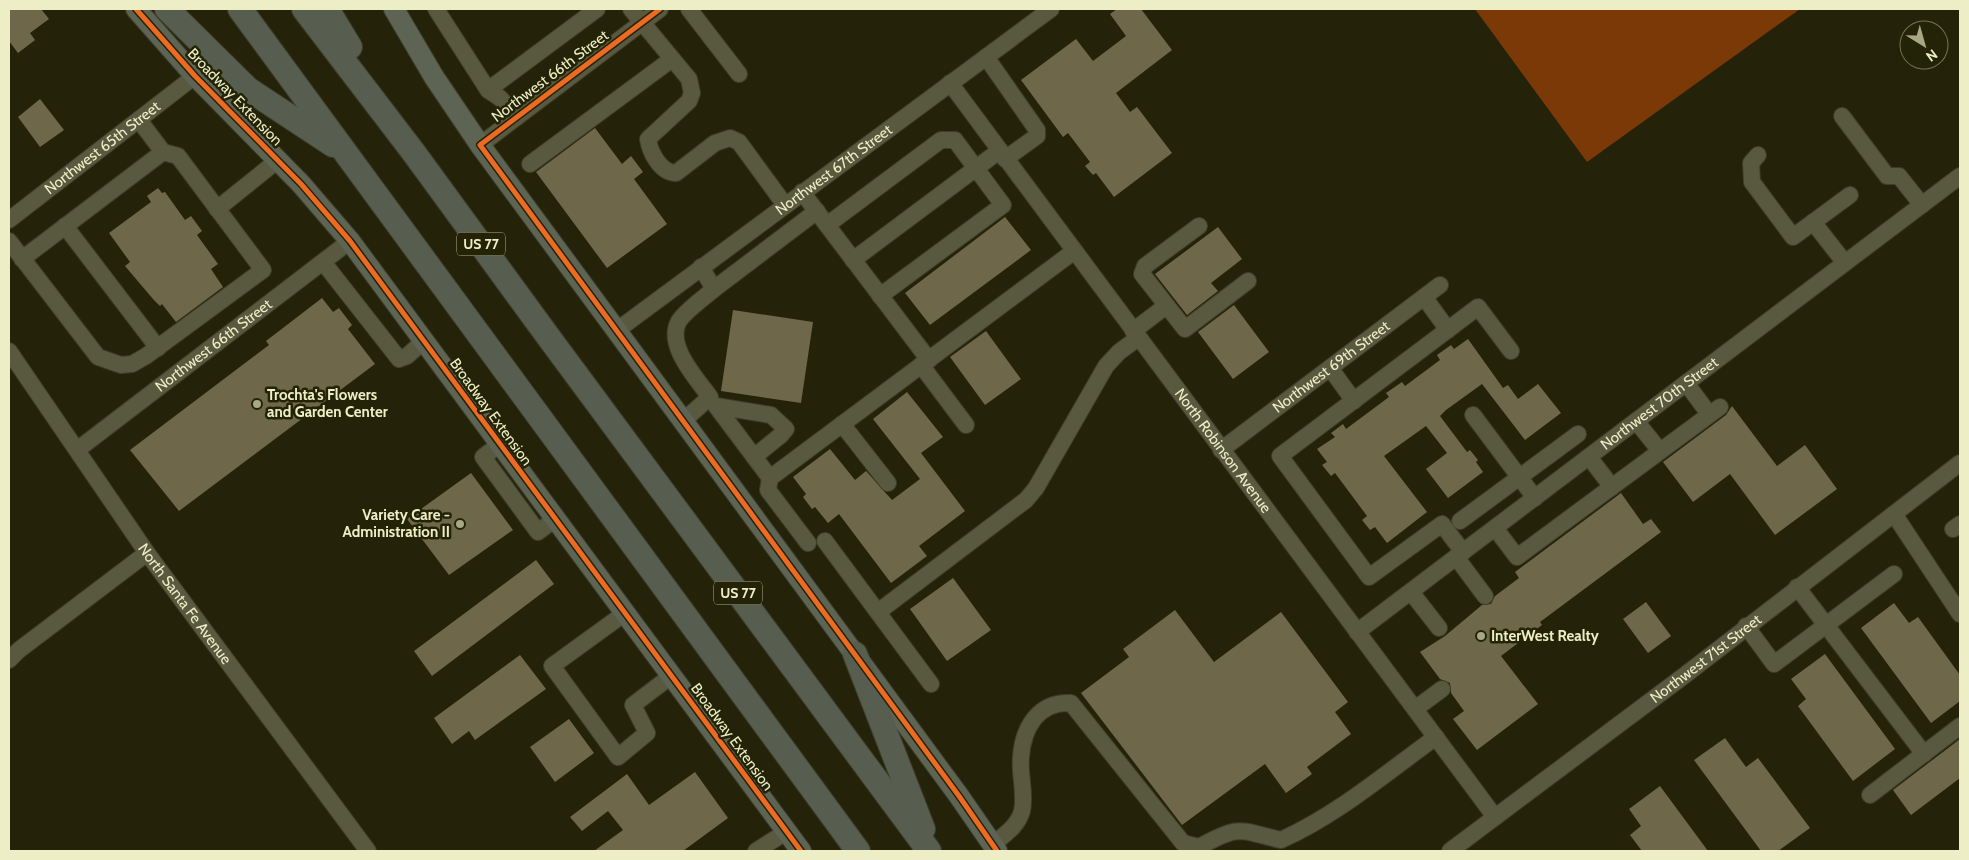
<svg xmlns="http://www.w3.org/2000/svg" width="1969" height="860" font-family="Cabin,sans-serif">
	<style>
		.forest { fill: #7a3906 }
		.building { fill: #6f674a }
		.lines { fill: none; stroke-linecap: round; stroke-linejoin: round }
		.minor-casing { stroke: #3e3e2a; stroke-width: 18 }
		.major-casing { stroke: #3e3e2a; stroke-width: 22 }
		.highway-casing { stroke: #3e3e2a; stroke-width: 26 }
		.minor { stroke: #595940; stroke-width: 16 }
		.major { stroke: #5e6454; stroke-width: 20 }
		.highway { stroke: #575e4f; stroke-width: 24 }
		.cycleway-casing { stroke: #232307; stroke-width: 8 }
		.cycleway { stroke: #ed6a23; stroke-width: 5 }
		.poi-dot { fill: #a7a784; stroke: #232307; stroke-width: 2 }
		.labels { text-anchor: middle; stroke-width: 5; stroke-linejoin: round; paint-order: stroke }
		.shield { fill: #232307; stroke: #b0b18c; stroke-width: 1 }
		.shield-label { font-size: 14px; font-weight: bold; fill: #edeec5 }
		.street-label { font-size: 15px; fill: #edeec5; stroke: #232307 }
		.poi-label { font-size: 15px; font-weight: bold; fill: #edeec5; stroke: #232307; text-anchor: start }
	</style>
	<rect width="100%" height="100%" fill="#24230a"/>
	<path class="forest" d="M1475 9H1800L1587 162Z"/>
	<g class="building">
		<path d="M9 9H41L49 19 30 33 35 40 18 53 9 41Z"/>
		<path d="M1117 9H1141L1172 50 1116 93 1130 112 1137 107 1172 153 1114 197 1096 173 1093 175 1085 166 1090 162 1068 133 1063 137 1021 80 1076 39 1093 61 1126 36 1110 14Z"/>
		<path d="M40 99 64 130 40 147 18 117Z"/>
		<path d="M595 128 622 164 631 156 643 172 634 179 667 224 607 268 536 172Z"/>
		<path d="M158 188 162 193 165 192 185 220 191 216 202 231 197 235 218 264 211 269 223 287 176 322 162 304 160 306 153 299 125 266 130 262 109 233 151 202 147 196Z"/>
		<path d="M1005 217 1031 250 930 325 905 293Z"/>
		<path d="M1218 227 1242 259 1211 283 1218 291 1187 315 1155 274Z"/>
		<path d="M322 298 333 312 339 308 352 325 348 329 375 364 179 511 130 450 269 345 266 341Z"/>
		<path d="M1234 305 1269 352 1233 379 1198 332Z"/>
		<path d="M733 310 813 322 801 403 721 391Z"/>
		<path d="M986 331 1021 379 985 405 950 357Z"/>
		<path d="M1468 339 1503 388 1508 385 1518 399 1538 384 1561 413 1525 440 1482 384 1446 410 1440 416 1467 452 1470 450 1478 460 1476 462 1483 472 1448 498 1426 469 1447 453 1426 426 1384 456 1427 512 1387 543 1375 527 1370 530 1362 520 1367 516 1335 473 1331 476 1322 465 1327 462 1317 449 1335 437 1331 433 1343 424 1346 429 1389 397 1386 393 1402 382 1405 386 1440 360 1437 355 1451 345 1454 349Z"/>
		<path d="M907 392 943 437 921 453 965 511 919 546 927 556 891 583 839 514 828 523 815 507 812 509 803 497 806 494 793 477 830 449 855 480 866 471 892 500 920 479 873 419Z"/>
		<path d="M1732 406 1777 466 1805 445 1837 489 1775 535 1730 474 1693 502 1663 462 1726 415Z"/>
		<path d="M471 473 513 530 449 575 407 519Z"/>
		<path d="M1621 493 1643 524 1651 519 1661 532 1540 622 1542 625 1501 656 1538 704 1477 750 1453 719 1464 711 1451 693 1450 683 1440 679 1420 652 1445 636 1482 605 1491 604 1495 596 1519 578 1515 572Z"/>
		<path d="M536 560 554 584 432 676 414 651Z"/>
		<path d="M953 578 991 630 947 661 910 609Z"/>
		<path d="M1646 602 1671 636 1648 653 1623 619Z"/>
		<path d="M1894 603 1909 623 1918 617 1960 675V701L1931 723 1861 628Z"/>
		<path d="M1175 610 1214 662 1281 612 1348 702 1335 712 1351 734 1307 767 1312 774 1286 793 1265 764 1182 825 1081 693 1129 657 1123 649Z"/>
		<path d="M1825 654 1895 749 1853 781 1798 706 1806 699 1791 679Z"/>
		<path d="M520 655 546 689 475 740 469 731 452 744 434 718Z"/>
		<path d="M569 719 594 753 555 782 530 747Z"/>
		<path d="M1725 738 1746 767 1758 758 1810 828 1778 851H1761L1694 760Z"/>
		<path d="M1960 739V778L1911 815 1893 790Z"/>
		<path d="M695 772 728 818 683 851H594L623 830 608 811 582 831 570 817 627 774 649 805Z"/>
		<path d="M1660 786 1708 851H1642L1630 835 1641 826 1629 809Z"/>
	</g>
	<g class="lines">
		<defs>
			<g id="minor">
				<path d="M436 9 488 90 500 98 517 117"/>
				<path d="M631 9 689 79 692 93 689 101 648 139C650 153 661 173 676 173L715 143 730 138 739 142 785 205"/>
				<path d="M689 9 739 74"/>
				<path d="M986 57 1037 130V136L1005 159"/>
				<path id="s1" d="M950 83 1495 817"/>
				<path d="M488 90 597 9"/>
				<path d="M1842 116 1887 176H1899L1922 205"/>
				<path d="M139 120 163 152"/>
				<path d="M480 145 660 9"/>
				<path d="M1758 155 1751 163 1752 182 1793 237 1850 195"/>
				<path d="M530 164 672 59"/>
				<path d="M802 192 929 360"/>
				<path d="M217 209 278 160"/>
				<path id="s2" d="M9 220 195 76"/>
				<path d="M1813 222 1845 263"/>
				<path d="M827 225 941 140H955L1003 205 880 296"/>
				<path d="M65 226 158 348"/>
				<path d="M1199 226 1145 266 1142 274 1185 329 1248 281"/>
				<path d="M9 241 98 357 121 365 132 364 146 356 263 270 178 156 163 152 22 259"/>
				<path d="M853 260 999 151"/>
				<path d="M323 262 399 359 407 356 424 341"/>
				<path d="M714 289 817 211"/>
				<path d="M1424 297 1448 330"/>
				<path id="s3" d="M616 331 1051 9"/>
				<path d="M1133 331 1166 306"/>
				<path id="s4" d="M9 351 147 553 368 851"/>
				<path d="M921 365 966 425"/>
				<path d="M1330 368 1354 401"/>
				<path d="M1686 383 1709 414"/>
				<path d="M1473 415 1535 498"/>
				<path d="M683 421 710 397C697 379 665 345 679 321 685 311 705 297 714 289L701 267"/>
				<path d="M1636 421 1660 451"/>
				<path d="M842 424 888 483"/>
				<path d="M500 444 483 457 538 532 555 519"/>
				<path id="s5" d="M77 450 350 241"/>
				<path id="s6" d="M1221 450 1440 285"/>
				<path d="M754 457 781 435 786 429 771 415 716 406 770 478"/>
				<path d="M1589 457 1612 487"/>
				<path d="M1894 514 1960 614"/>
				<path d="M1460 521 1578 434"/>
				<path d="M1495 528 1517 557 1720 407"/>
				<path d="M1953 529 1960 524"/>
				<path d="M825 541 931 684"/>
				<path d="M808 543 768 490 770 478 1073 252"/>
				<path d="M1463 552 1442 524 1369 577 1280 456 1478 307 1511 351"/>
				<path d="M1456 557 1485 596"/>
				<path d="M1797 587 1924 754"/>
				<path d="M1411 592 1439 628"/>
				<path d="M878 612 1026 500 1036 488 1106 366 1119 352 1138 338"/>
				<path d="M625 613 552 666 618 757 647 733 633 705 671 676"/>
				<path d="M1746 626 1774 664 1894 574"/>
				<path id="s7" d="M1357 632 1960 176"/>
				<path d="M9 660 19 650 147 553"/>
				<path d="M1415 709 1442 689"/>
				<path d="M1870 795 1960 726"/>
				<path d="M992 845C1004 835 1018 826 1022 811 1026 794 1019 774 1021 757 1023 727 1039 701 1071 703L1183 843 1199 847C1241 824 1237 830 1281 840 1337 815 1386 773 1436 737"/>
				<path d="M756 851 786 832"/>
				<path id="s8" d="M1450 851 1685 675 1960 463"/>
			</g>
			<g id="major">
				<path d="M136 9 195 76 301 184 350 241 801 851"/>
				<path d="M394 9 434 77 480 145 959 796 997 851"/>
			</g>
			<g id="highway">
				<path d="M167 9 248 89 333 145"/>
				<path d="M240 9 858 851"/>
				<path d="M304 9 414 153 547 335 929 851"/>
				<path d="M327 9 350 47"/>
				<path d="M855 654 923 829"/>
			</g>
		</defs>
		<use href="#minor" class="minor-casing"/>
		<use href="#major" class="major-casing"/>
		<use href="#highway" class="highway-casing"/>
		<use href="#minor" class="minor"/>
		<use href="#major" class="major"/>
		<use href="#highway" class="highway"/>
		<defs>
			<g id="cycleway">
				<path d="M136 9 195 76 301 184 350 241 801 851"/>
				<path d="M660 9 480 145 959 796 997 851"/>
			</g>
		</defs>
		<use href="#cycleway" class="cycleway-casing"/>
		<use href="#cycleway" class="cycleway"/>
	</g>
	<g class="poi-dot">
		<circle cx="257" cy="404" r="5"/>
		<circle cx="460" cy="524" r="5"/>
		<circle cx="1481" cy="636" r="5"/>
	</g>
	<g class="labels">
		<g class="shield">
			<rect x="457" y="232.5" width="48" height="23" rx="4"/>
			<rect x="714" y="581.5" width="48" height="23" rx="4"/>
		</g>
		<g class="shield-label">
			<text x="481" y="249">US 77</text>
			<text x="738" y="598">US 77</text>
		</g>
		<g class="street-label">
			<text transform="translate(550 76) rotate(-37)" y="5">Northwest 66th Street</text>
			<text transform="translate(235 97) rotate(46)" y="5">Broadway Extension</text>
			<text dy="5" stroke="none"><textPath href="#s2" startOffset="118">Northwest 65th Street</textPath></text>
			<text dy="5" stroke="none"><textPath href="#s3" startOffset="271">Northwest 67th Street</textPath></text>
			<text dy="5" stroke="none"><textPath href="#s5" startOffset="172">Northwest 66th Street</textPath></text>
			<text dy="5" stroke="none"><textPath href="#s6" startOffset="138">Northwest 69th Street</textPath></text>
			<text dy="5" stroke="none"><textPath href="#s7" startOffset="379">Northwest 70th Street</textPath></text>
			<text transform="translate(491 412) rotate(54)" y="5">Broadway Extension</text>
			<text dy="5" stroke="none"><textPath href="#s1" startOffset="458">North Robinson Avenue</textPath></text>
			<text dy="5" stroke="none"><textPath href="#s4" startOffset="308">North Santa Fe Avenue</textPath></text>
			<text dy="5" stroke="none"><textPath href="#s8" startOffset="320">Northwest 71st Street</textPath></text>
			<text transform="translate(732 737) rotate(54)" y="5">Broadway Extension</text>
		</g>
		<g class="poi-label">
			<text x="267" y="400">Trochta's Flowers<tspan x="267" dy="17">and Garden Center</tspan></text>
			<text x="450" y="520" text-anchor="end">Variety Care -<tspan x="450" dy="17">Administration II</tspan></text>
			<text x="1491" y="641">InterWest Realty</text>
		</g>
	</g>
	<rect width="1969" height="860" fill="none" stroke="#edeec5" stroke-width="20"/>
	<g transform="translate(1924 45) rotate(143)"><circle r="24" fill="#232307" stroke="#747453"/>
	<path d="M0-4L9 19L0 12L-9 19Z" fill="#a7a784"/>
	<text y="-8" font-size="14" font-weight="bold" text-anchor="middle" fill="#edeec5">N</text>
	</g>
</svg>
